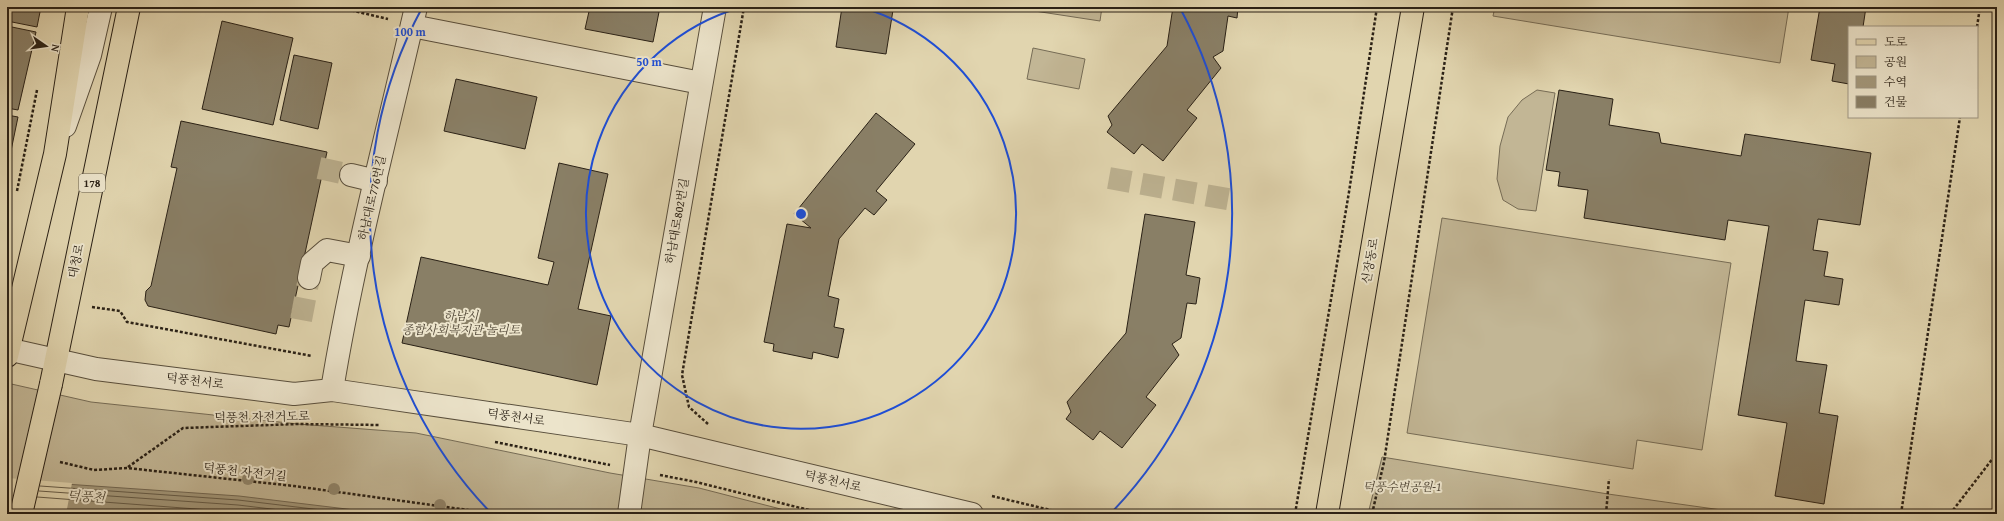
<svg xmlns="http://www.w3.org/2000/svg" width="2004" height="521" font-family="'Gentium Book Plus','Noto Serif KR',serif">
	<style>
		.green { fill: #c2b695; stroke: #766c56 }
		.water { fill: #a3987b; stroke: #736853 }
		.pier { fill: #e1d5af }
		.lines { fill: none; stroke-linecap: round; stroke-linejoin: round }
		.shore { stroke: #665c48; stroke-width: 1 }
		.building { fill: #897f66; stroke: #2a2116 }
		.minor-tunnel { stroke: #bcb190; stroke-width: 22; stroke-dasharray: 22 11; stroke-linecap: butt }
		.minor-casing { stroke: #584e3c; stroke-width: 24 }
		.major-casing { stroke: #2a2116; stroke-width: 24 }
		.path { stroke: #2a2116; stroke-width: 2.5; stroke-dasharray: 3 2; stroke-linecap: butt }
		.minor { stroke: #ece4cb; stroke-width: 22 }
		.major { stroke: #e1d5af; stroke-width: 22 }
		.major-bridge-casing { stroke: #2a2116; stroke-width: 24; stroke-linecap: butt }
		.major-bridge { stroke: #e1d5af; stroke-width: 22 }
		.tree { fill: #91866c }
		.ring { fill: none; stroke: #1d4ed8; stroke-width: 2 }
		.labels { text-anchor: middle; stroke-width: 4; stroke-linejoin: round; paint-order: stroke }
		.shield { fill: #ece4cb; stroke: #645c4c; stroke-width: 1 }
		.shield-label { font-size: 11px; font-weight: bold; fill: #2a2116 }
		.street-label { font-size: 12px; fill: #2a2116; stroke: #ece4cb }
		.park-label { font-size: 12px; font-style: italic; fill: #504636; stroke: #ece4cb }
		.water-label { font-size: 13px; font-style: italic; fill: #544b39; stroke: #ece4cb }
		.centre { fill: #1d4ed8; stroke: #ece4cb; stroke-width: 2 }
		.ring-label { font-size: 12px; text-anchor: middle; font-weight: bold; fill: #1d4ed8; stroke: #ece4cb; stroke-width: 4; stroke-linejoin: round; paint-order: stroke }
	</style>
	<rect width="100%" height="100%" fill="#e1d5af"/>
	<filter id="stains"><feTurbulence type="fractalNoise" baseFrequency=".005" numOctaves="4"/><feColorMatrix values="0 0 0 0 .2 0 0 0 0 .09 0 0 0 0 .02 0 0 0 .5 -.17"/></filter>
	<radialGradient id="worn" r=".72"><stop offset=".6" stop-color="#630" stop-opacity="0"/><stop offset="1" stop-color="#630" stop-opacity=".3"/></radialGradient>
	<g class="green">
		<path d="M1028 7H1102L1100 21 1028 10Z"/>
		<path d="M1495 7H1789L1780 63 1493 16Z"/>
		<path d="M1033 48 1085 59 1079 89 1027 79Z"/>
		<path d="M1537 90 1555 93 1536 211 1518 209 1503 200 1497 179 1500 146 1508 117 1522 100Z"/>
		<path d="M1442 218 1731 263 1702 450 1637 440 1633 469 1407 433Z"/>
		<path d="M7 383 91 402 298 424 416 433 610 473 699 488 800 514H7Z"/>
		<path d="M1382 457 1608 494 1750 514H1368Z"/>
	</g>
	<path class="water" d="M7 480 239 496 388 514H7Z"/>
	<path class="pier" d="M7 478 72 483 66 514H7Z"/>
	<g class="lines">
		<g class="shore">
			<path d="M40 486 238 500 355 514"/>
			<path d="M39 491 238 505 313 514"/>
			<path d="M37 497 263 514"/>
		</g>
	</g>
	<g class="building">
		<path d="M7 7H41L37 27 7 21Z"/>
		<path d="M590 7H660L653 42 585 29Z"/>
		<path d="M842 7H904V11L893 10 886 54 836 47Z"/>
		<path d="M1173 7H1238L1237 18 1228 16 1223 51 1213 57 1221 68 1187 110 1197 118 1163 161 1142 144 1134 154 1107 132 1112 125 1108 116 1167 46Z"/>
		<path d="M1820 7H1866L1863 27H1849V84L1832 81 1835 64 1811 60Z"/>
		<path d="M222 21 293 38 273 125 202 109Z"/>
		<path d="M7 26 36 32 18 110 7 108Z"/>
		<path d="M294 55 332 63 318 129 280 120Z"/>
		<path d="M456 79 537 97 525 149 444 131Z"/>
		<path d="M1559 90 1613 99 1609 125 1659 133 1661 143 1741 156 1745 134 1871 153 1860 225 1818 219 1813 250 1828 252 1824 276 1843 279 1839 305 1805 300 1796 361 1827 365 1819 413 1838 416 1824 504 1775 496 1787 423 1738 415 1769 226 1728 220 1725 240 1584 218 1588 190 1558 186 1560 172 1546 170Z"/>
		<path d="M876 113 915 144 876 191 887 200 874 215 865 208 839 239 828 296 839 299 834 327 844 329 838 358 813 352 812 359 773 351 774 344 764 342 787 224 811 228 794 214Z"/>
		<path d="M7 115 18 117 7 170Z"/>
		<path d="M181 121 327 152 289 327 278 325 276 334 148 306 145 300 146 291 151 286 177 168 171 167Z"/>
		<path d="M559 163 608 174 578 309 611 316 597 385 402 343 421 257 548 285 554 262 538 258Z"/>
		<path d="M1145 214 1195 222 1186 275 1200 278 1196 304 1187 303 1181 338 1172 344 1179 355 1146 397 1156 405 1122 448 1100 431 1093 440 1066 419 1071 412 1067 402 1126 333Z"/>
	</g>
	<g class="lines">
		<g class="minor-tunnel">
			<path d="M319 168 351 175"/>
			<path d="M1109 178 1233 200"/>
			<path d="M301 320 309 278"/>
		</g>
		<defs>
			<g id="minor">
				<path d="M412 26 701 83"/>
				<path d="M65 126 90 55 101 7"/>
				<path d="M351 175 376 181"/>
				<path d="M309 278 312 263 327 250 359 256"/>
				<path d="M7 349 96 369 294 394 332 390 640 435 972 514"/>
				<path d="M332 390C353 261 387 134 416 7"/>
				<path d="M629 514 640 435 715 7"/>
			</g>
			<g id="major">
				<path d="M7 356 55 154 78 7"/>
				<path d="M51 384 129 7"/>
				<path d="M1327 514 1413 7"/>
			</g>
		</defs>
		<use href="#minor" class="minor-casing"/>
		<use href="#major" class="major-casing"/>
		<g class="path">
			<path d="M337 7 388 19"/>
			<path d="M1977 27 1980 7"/>
			<path d="M17 191 37 90"/>
			<path d="M92 307 120 311 127 322 312 356"/>
			<path d="M708 424 689 407 682 375 744 7"/>
			<path d="M495 442 610 465"/>
			<path d="M60 462 94 470 127 468 294 486 468 510 482 514"/>
			<path d="M128 467 183 428 298 424 380 425"/>
			<path d="M660 475 696 482 825 514"/>
			<path d="M992 496 1067 514"/>
			<path d="M1295 514 1349 192 1377 7"/>
			<path d="M1372 514 1384 462 1453 7"/>
			<path d="M1606 514 1609 479"/>
			<path d="M1901 514 1960 117"/>
			<path d="M1950 514 1997 453"/>
		</g>
		<use href="#minor" class="minor"/>
		<use href="#major" class="major"/>
		<defs>
			<path id="major-bridge" d="M21 514 51 384"/>
		</defs>
		<use href="#major-bridge" class="major-bridge-casing"/>
		<use href="#major-bridge" class="major-bridge"/>
	</g>
	<g class="tree">
		<circle cx="248" cy="479" r="6"/>
		<circle cx="334" cy="489" r="6"/>
		<circle cx="440" cy="505" r="6"/>
	</g>
	<g class="ring">
		<path d="M860 7A215 215 0 1 1 742 7"/>
		<path d="M491 513A431 431 0 0 1 422 8M1180 8A431 431 0 0 1 1111 513"/>
	</g>
	<g class="labels">
		<rect class="shield" x="79" y="174" width="26" height="18" rx="3"/>
		<g class="shield-label">
			<text x="92" y="187">178</text>
		</g>
		<g class="street-label">
			<text transform="translate(372 198) rotate(-77)" y="4">하남대로776번길</text>
			<text transform="translate(677 221) rotate(-80)" y="4">하남대로802번길</text>
			<text transform="translate(76 261) rotate(-78)" y="4">대청로</text>
			<text transform="translate(1370 261) rotate(-80)" y="4">신장동로</text>
			<text transform="translate(195 381) rotate(7)" y="4">덕풍천서로</text>
			<text transform="translate(262 417) rotate(-1)" y="4">덕풍천 자전거도로</text>
			<text transform="translate(516 417) rotate(8)" y="4">덕풍천서로</text>
			<text transform="translate(245 472) rotate(6)" y="4">덕풍천 자전거길</text>
			<text transform="translate(833 481) rotate(13)" y="4">덕풍천서로</text>
		</g>
		<g class="park-label">
			<text x="461" y="320">하남시<tspan x="461" dy="14">종합사회복지관 놀리토</tspan></text>
			<text x="1402" y="491">덕풍수변공원-1</text>
		</g>
		<g class="water-label">
			<text transform="translate(86 496) rotate(4)" y="5">덕풍천</text>
		</g>
	</g>
	<circle cx="801" cy="214" r="6" class="centre"/>
	<g class="ring-label">
		<text x="410" y="36">100 m</text>
		<text x="649" y="66">50 m</text>
	</g>
	<rect width="2004" height="521" fill="none" stroke="#e1d5af" stroke-width="24"/>
	<rect x="8" y="8" width="1988" height="505" fill="none" stroke="#2a2116" stroke-width="2"/>
	<rect x="12" y="12" width="1980" height="497" fill="none" stroke="#2a2116"/>
	<rect x="1848" y="26" width="130" height="92" fill="#ece4cb" stroke="#9e9683"/>
	<rect x="1856" y="39" width="20" height="6" fill="#e1d5af" stroke="#9e9683"/>
	<text x="1884" y="46" font-size="12" fill="#2a2116">도로</text>
	<rect x="1856" y="56" width="20" height="12" fill="#c2b695" stroke="#9e9683"/>
	<text x="1884" y="66" font-size="12" fill="#2a2116">공원</text>
	<rect x="1856" y="76" width="20" height="12" fill="#a3987b" stroke="#9e9683"/>
	<text x="1884" y="86" font-size="12" fill="#2a2116">수역</text>
	<rect x="1856" y="96" width="20" height="12" fill="#897f66" stroke="#9e9683"/>
	<text x="1884" y="106" font-size="12" fill="#2a2116">건물</text>
	<g transform="translate(46 46) rotate(103)" stroke="#ece4cb" stroke-width="3" paint-order="stroke">
	<path d="M0-3L7 15L0 10L-7 15Z" fill="#2a2116"/>
	<text y="-6" font-size="11" font-weight="bold" text-anchor="middle" fill="#2a2116">N</text>
	</g>
	<rect width="100%" height="100%" filter="url(#stains)"/>
	<rect width="100%" height="100%" fill="url(#worn)"/>
</svg>
